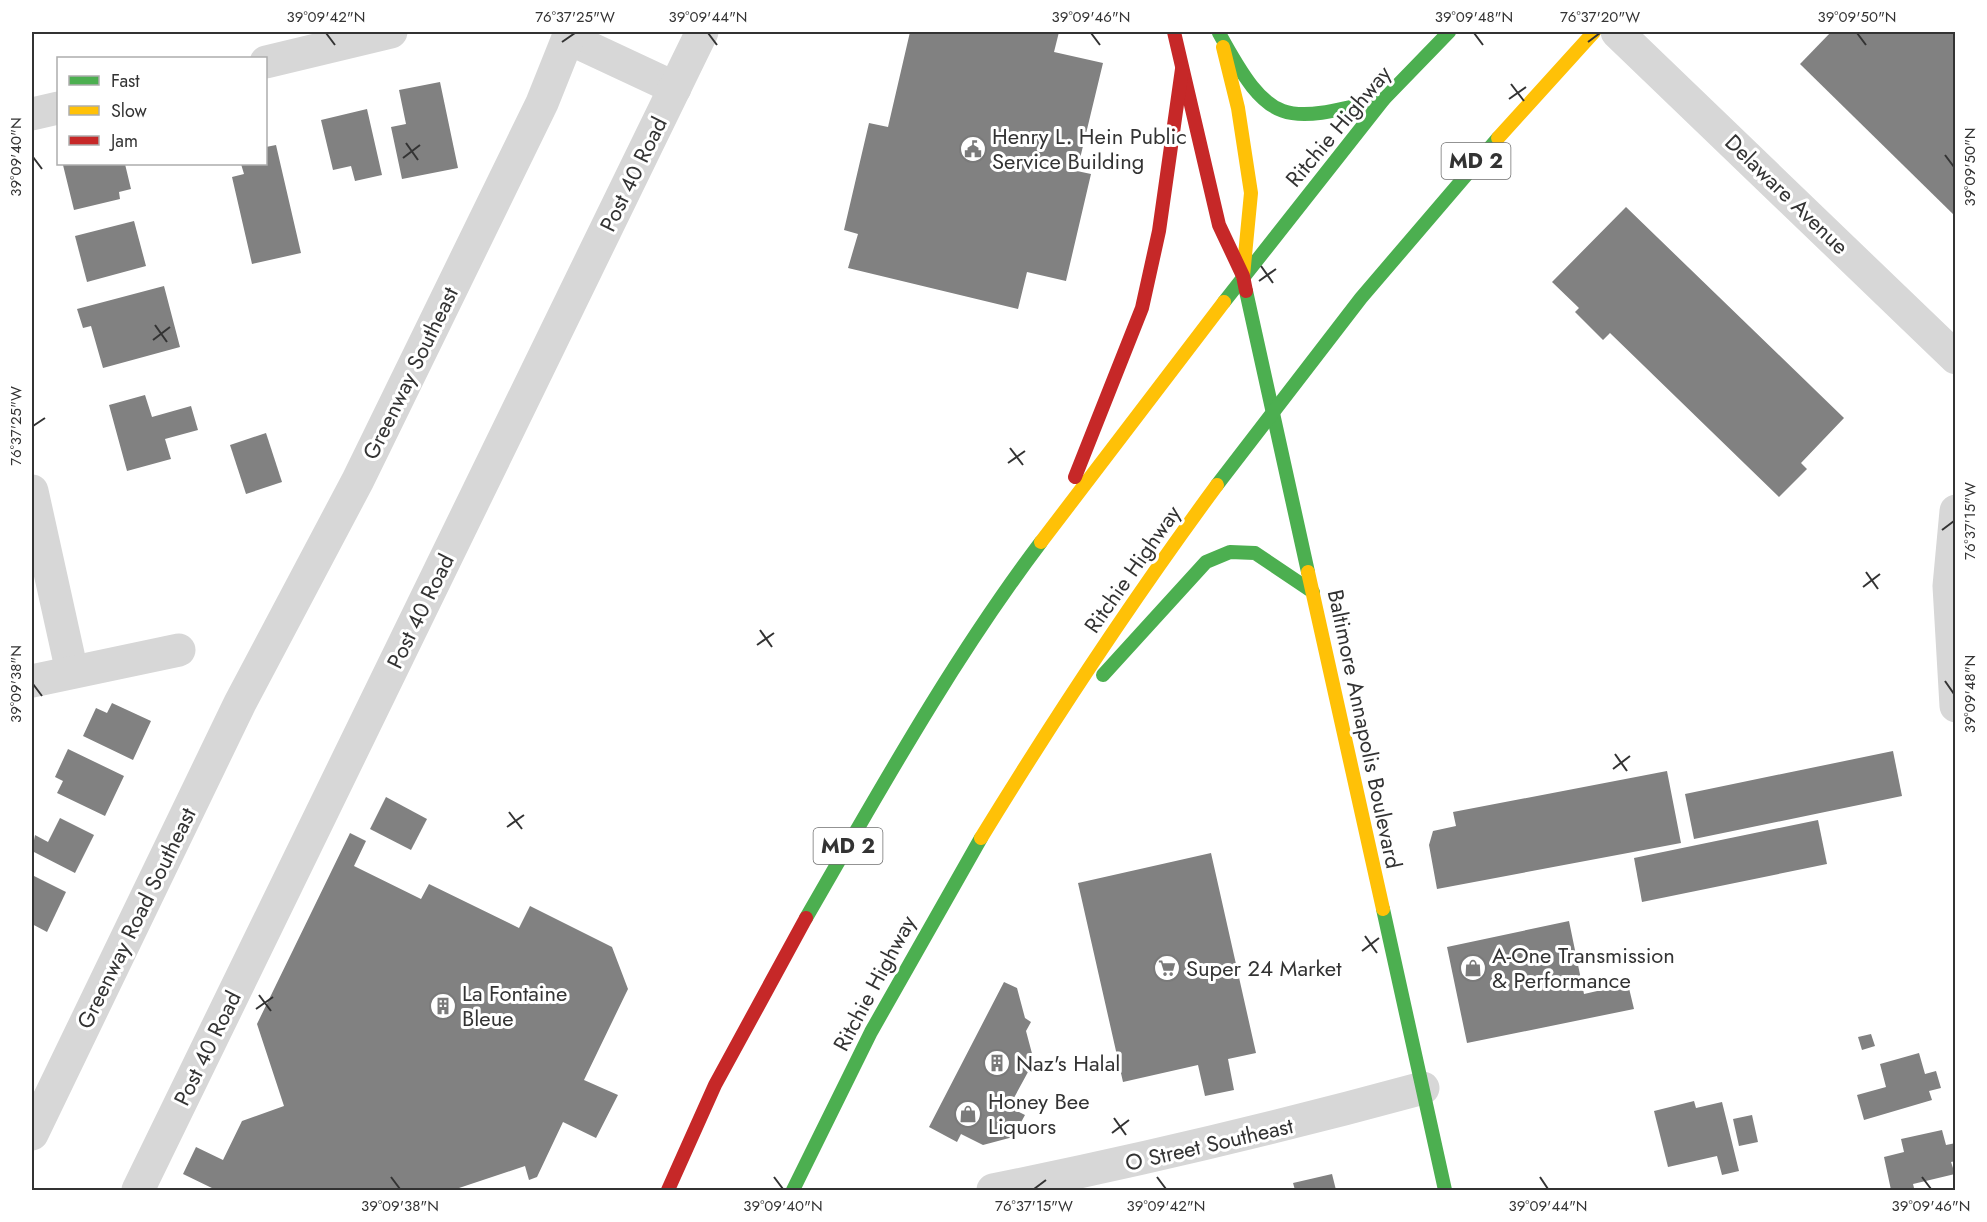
<svg xmlns="http://www.w3.org/2000/svg" width="1987" height="1222" font-family="Jost,sans-serif">
	<style>
		.building { fill: #818181 }
		.lines { fill: none; stroke-linecap: round; stroke-linejoin: round }
		.street { stroke: #d7d7d7; stroke-width: 33 }
		.fast { stroke: #4caf50; stroke-width: 14 }
		.slow { stroke: #ffc107; stroke-width: 14 }
		.jam { stroke: #c62828; stroke-width: 14 }
		.ticks { fill: none; stroke: #333; stroke-width: 2 }
		.labels { text-anchor: middle; stroke-width: 6; stroke-linejoin: round; paint-order: stroke }
		.shield { fill: #fff; stroke: #707070; stroke-width: 1.5 }
		.shield-label { font-size: 21px; font-weight: bold; fill: #333 }
		.street-label { font-size: 22px; fill: #333; stroke: #fff }
		.poi-label { font-size: 22px; fill: #333; stroke: #fff; text-anchor: start }
		.neatline { fill: none; stroke: #333; stroke-width: 2 }
		.ticks-label { font-size: 15px; text-anchor: middle; fill: #333 }
	</style>
	<rect width="100%" height="100%" fill="#fff"/>
	<g class="building">
		<path d="M910 32H1059L1054 52 1103 63 1077 171 1091 174 1066 281 1027 272 1018 309 848 268 858 234 844 230 869 123 888 127Z"/>
		<path d="M1831 32H1956V217L1800 64Z"/>
		<path d="M440 82 458 168 402 179 391 127 406 124 399 90Z"/>
		<path d="M367 109 382 175 355 181 351 166 333 170 321 120Z"/>
		<path d="M276 145 301 253 252 264 232 177 244 174 241 164H266V147Z"/>
		<path d="M68 164H125L131 189 119 192 120 199 74 210 63 165Z"/>
		<path d="M1626 207 1844 418 1801 463 1807 469 1779 497 1610 333 1603 340 1575 312 1579 308 1552 282Z"/>
		<path d="M134 221 146 266 87 282 75 236Z"/>
		<path d="M164 286 180 347 103 368 91 326 83 328 77 309Z"/>
		<path d="M145 395 152 417 191 406 198 430 165 439 171 459 127 471 109 405Z"/>
		<path d="M266 433 282 482 246 494 230 445Z"/>
		<path d="M112 703 151 721 133 760 83 736 96 708 107 713Z"/>
		<path d="M68 749 124 776 105 816 57 793 63 781 55 777Z"/>
		<path d="M1893 751 1902 796 1694 839 1685 794Z"/>
		<path d="M1667 771 1681 843 1437 889 1429 845 1433 831 1456 826 1453 812Z"/>
		<path d="M386 797 427 819 411 850 370 829Z"/>
		<path d="M60 818 94 835 75 873 32 851 35 835 48 842Z"/>
		<path d="M1818 820 1827 864 1642 902 1634 858Z"/>
		<path d="M350 833 366 841 354 866 421 899 429 884 519 928 530 906 612 947 628 989 584 1080 618 1095 596 1138 563 1122 537 1177 529 1180 525 1166 453 1190H216L183 1174 196 1147 223 1160 242 1121 284 1106 257 1024Z"/>
		<path d="M1211 853 1256 1053 1228 1059 1234 1090 1205 1096 1198 1065 1123 1082 1078 883Z"/>
		<path d="M32 875 66 892 47 932 32 924Z"/>
		<path d="M1569 921 1584 994 1628 984 1634 1009 1467 1043 1447 947Z"/>
		<path d="M1004 982 1017 988 1025 1018 1031 1022 1026 1031 1034 1061 1009 1107 1025 1115 1013 1137 983 1145 961 1134 957 1142 929 1127Z"/>
		<path d="M1871 1034 1875 1046 1862 1050 1858 1037Z"/>
		<path d="M1919 1053 1925 1074 1936 1071 1941 1088 1929 1091 1932 1100 1864 1120 1857 1095 1886 1087 1880 1064Z"/>
		<path d="M1694 1101 1696 1108 1722 1102 1739 1171 1722 1175 1717 1156 1668 1167 1654 1111Z"/>
		<path d="M1752 1115 1758 1142 1739 1146 1733 1119Z"/>
		<path d="M1942 1130 1946 1145 1956 1143V1161L1951 1162 1955 1174 1913 1184 1914 1188 1891 1190 1884 1157 1904 1152 1901 1139Z"/>
		<path d="M1332 1174 1336 1190H1295L1293 1183Z"/>
	</g>
	<g class="lines">
		<g class="street">
			<path d="M1617 32 1956 358"/>
			<path d="M568 38 675 88"/>
			<path d="M266 62 391 32"/>
			<path d="M32 114 58 108"/>
			<path d="M32 491 72 672"/>
			<path d="M1956 511 1949 586 1956 706"/>
			<path d="M32 681 179 650"/>
			<path d="M32 1134 240 703 358 480 542 103 568 38"/>
			<path d="M138 1190 702 32"/>
			<path d="M993 1190C1137 1161 1280 1127 1423 1088"/>
		</g>
		<g class="fast">
			<path d="M1219 33C1271 128 1283 124 1384 99"/>
			<path d="M1246 291 1308 572"/>
			<path d="M1224 302 1384 99 1449 32"/>
			<path d="M1217 485 1361 298 1498 138"/>
			<path d="M1103 675 1206 562 1230 552 1255 553 1313 592"/>
			<path d="M1383 909 1445 1190"/>
			<path d="M806 918C880 790 952 660 1041 542"/>
			<path d="M793 1190 871 1032 981 838"/>
		</g>
		<g class="slow">
			<path d="M1223 47 1238 108 1251 193 1243 276"/>
			<path d="M1498 138 1594 32"/>
			<path d="M1041 542 1224 302"/>
			<path d="M1308 572 1383 909"/>
			<path d="M981 838C1055 717 1133 599 1217 485"/>
		</g>
		<g class="jam">
			<path d="M1174 32 1219 225 1243 276 1246 291"/>
			<path d="M1075 477 1142 308 1159 231 1182 69"/>
			<path d="M668 1190 715 1085 806 918"/>
		</g>
	</g>
	<path class="ticks" d="M326 33 335 45M708 33 717 45M1091 33 1100 45M1474 33 1483 45M1857 33 1866 45M562 42 575 33M1588 42 1600 33M1511 84 1524 101M1509 99 1526 87M406 143 418 160M1945 155 1954 167M33 157 42 169M403 158 420 145M1261 266 1273 283M1259 281 1276 269M155 325 167 342M153 340 170 327M33 426 45 418M1010 448 1023 465M1008 463 1025 451M1942 530 1954 521M1866 572 1878 589M1863 587 1880 574M760 630 772 647M757 645 774 633M1945 681 1954 694M33 684 42 696M1615 754 1627 771M1613 769 1630 756M509 812 522 829M507 827 524 815M1365 936 1377 953M1362 951 1379 938M259 995 271 1011M256 1009 273 997M1114 1118 1126 1135M1112 1133 1129 1120M391 1177 400 1189M774 1177 783 1189M1157 1177 1166 1189M1540 1177 1548 1189M1922 1177 1931 1189M1034 1189 1046 1180"/>
	<defs>
		<symbol id="civic-ring" viewBox="-11 -11 22 22"><circle r="9.5" fill="#fff" stroke="#7a7a7a" stroke-width="1.5"/><path d="M-.6-6.5H3V-4.5H.6V-3L4-1V1h2V6H-6V1h2V-1L-.6-3ZM-1.2 2.5V6h2.4V2.5Z" fill="#7a7a7a"/></symbol>
		<symbol id="supermarket-ring" viewBox="-11 -11 22 22"><circle r="9.5" fill="#fff" stroke="#7a7a7a" stroke-width="1.5"/><path d="M-6-5.5h2.5l.6 2H6L4.5 2H-2.5L-4.4-4H-6ZM-1.5 3.2a1.3 1.3 0 1 0 .1 0ZM3 3.2a1.3 1.3 0 1 0 .1 0Z" fill="#7a7a7a"/></symbol>
		<symbol id="shop-ring" viewBox="-11 -11 22 22"><circle r="9.5" fill="#fff" stroke="#7a7a7a" stroke-width="1.5"/><path d="M-5-2.5h2.3a2.7 3.5 0 0 1 5.4 0H5L5.5 6h-11ZM-1.5-2.5h3a1.5 2.3 0 0 0-3 0Z" fill="#7a7a7a"/></symbol>
		<symbol id="building-ring" viewBox="-11 -11 22 22"><circle r="9.5" fill="#fff" stroke="#7a7a7a" stroke-width="1.5"/><path d="M-4-6H4V6H1V3H-1V6H-4ZM-2.5-4.3h1.7v1.8h-1.7ZM.8-4.3h1.7v1.8H.8ZM-2.5-1h1.7V.8h-1.7ZM.8-1h1.7V.8H.8Z" fill="#7a7a7a"/></symbol>
	</defs>
	<g fill-rule="evenodd">
		<use href="#civic-ring" x="958" y="134" width="30" height="30"/>
		<use href="#supermarket-ring" x="1152" y="953" width="30" height="30"/>
		<use href="#shop-ring" x="1458" y="953" width="30" height="30"/>
		<use href="#building-ring" x="428" y="991" width="30" height="30"/>
		<use href="#building-ring" x="982" y="1048" width="30" height="30"/>
		<use href="#shop-ring" x="953" y="1099" width="30" height="30"/>
	</g>
	<g class="labels">
		<g class="shield">
			<rect x="1441.5" y="143" width="69" height="36" rx="4.5"/>
			<rect x="813.5" y="828" width="69" height="36" rx="4.5"/>
		</g>
		<g class="shield-label">
			<text x="1476" y="168">MD 2</text>
			<text x="848" y="853">MD 2</text>
		</g>
		<g class="street-label">
			<text transform="translate(1338 126) rotate(-50)" y="8">Ritchie Highway</text>
			<text transform="translate(633 174) rotate(-64)" y="8">Post 40 Road</text>
			<text transform="translate(1787 194) rotate(44)" y="8">Delaware Avenue</text>
			<text transform="translate(410 373) rotate(-64)" y="8">Greenway Southeast</text>
			<text transform="translate(1132 569) rotate(-55)" y="8">Ritchie Highway</text>
			<text transform="translate(420 611) rotate(-64)" y="8">Post 40 Road</text>
			<text transform="translate(1365 729) rotate(78)" y="8">Baltimore Annapolis Boulevard</text>
			<text transform="translate(136 918) rotate(-64)" y="8">Greenway Road Southeast</text>
			<text transform="translate(874 983) rotate(-62)" y="8">Ritchie Highway</text>
			<text transform="translate(207 1048) rotate(-64)" y="8">Post 40 Road</text>
			<text transform="translate(1209 1144) rotate(-13)" y="8">O Street Southeast</text>
		</g>
		<g class="poi-label">
			<text x="992" y="144">Henry L. Hein Public<tspan x="992" dy="25">Service Building</tspan></text>
			<text x="1492" y="963">A-One Transmission<tspan x="1492" dy="25">&amp; Performance</tspan></text>
			<text x="1186" y="976">Super 24 Market</text>
			<text x="462" y="1001">La Fontaine<tspan x="462" dy="25">Bleue</tspan></text>
			<text x="1016" y="1071">Naz's Halal</text>
			<text x="988" y="1109">Honey Bee<tspan x="988" dy="25">Liquors</tspan></text>
		</g>
	</g>
	<rect width="1987" height="1222" fill="none" stroke="#ffffff" stroke-width="66"/>
	<rect x="57" y="57" width="210" height="108" fill="#ffffff" stroke="#adadad" stroke-width="1.5"/>
	<rect x="69" y="76" width="30" height="9" fill="#4caf50" stroke="#adadad" stroke-width="1.5"/>
	<text x="111" y="87" font-size="18" fill="#333333">Fast</text>
	<rect x="69" y="106" width="30" height="9" fill="#ffc107" stroke="#adadad" stroke-width="1.5"/>
	<text x="111" y="117" font-size="18" fill="#333333">Slow</text>
	<rect x="69" y="136" width="30" height="9" fill="#c62828" stroke="#adadad" stroke-width="1.5"/>
	<text x="111" y="147" font-size="18" fill="#333333">Jam</text>
	<rect x="33" y="33" width="1921" height="1156" class="neatline"/>
	<g class="ticks-label">
		<text x="326" y="22">39°09'42"N</text>
		<text x="575" y="22">76°37'25"W</text>
		<text x="708" y="22">39°09'44"N</text>
		<text x="1091" y="22">39°09'46"N</text>
		<text x="1474" y="22">39°09'48"N</text>
		<text x="1600" y="22">76°37'20"W</text>
		<text x="1857" y="22">39°09'50"N</text>
		<text transform="translate(16 157) rotate(-90)" y="5">39°09'40"N</text>
		<text transform="translate(1970 167) rotate(-90)" y="5">39°09'50"N</text>
		<text transform="translate(16 426) rotate(-90)" y="5">76°37'25"W</text>
		<text transform="translate(1970 521) rotate(-90)" y="5">76°37'15"W</text>
		<text transform="translate(16 684) rotate(-90)" y="5">39°09'38"N</text>
		<text transform="translate(1970 694) rotate(-90)" y="5">39°09'48"N</text>
		<text x="400" y="1211">39°09'38"N</text>
		<text x="783" y="1211">39°09'40"N</text>
		<text x="1034" y="1211">76°37'15"W</text>
		<text x="1166" y="1211">39°09'42"N</text>
		<text x="1548" y="1211">39°09'44"N</text>
		<text x="1931" y="1211">39°09'46"N</text>
	</g>
</svg>
